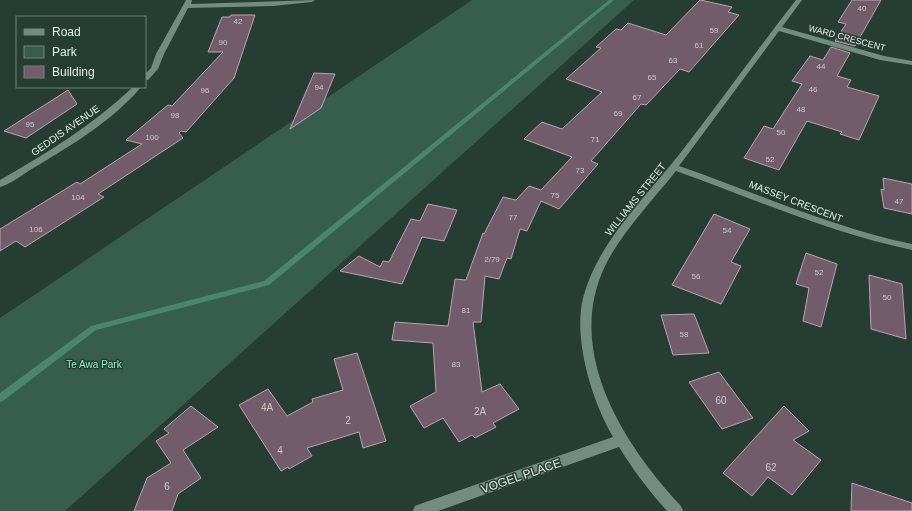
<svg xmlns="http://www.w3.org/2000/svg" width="912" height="511" font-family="Arial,sans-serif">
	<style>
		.green { fill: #375e4d }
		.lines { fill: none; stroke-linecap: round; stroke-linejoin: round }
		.stream { fill: #4a856d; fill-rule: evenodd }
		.building { fill: #735c6a; stroke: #bca2b2 }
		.minor { fill: #738c81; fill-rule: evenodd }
		.labels { text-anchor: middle; stroke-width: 3; stroke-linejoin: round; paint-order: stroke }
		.number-label { font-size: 8px; fill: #c7ccca }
		.far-street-label { font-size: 9px; fill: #e3f1ea; stroke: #253d33 }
		.street-label { font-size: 10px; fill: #e3f1ea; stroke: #253d33 }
		.park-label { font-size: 10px; fill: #92eec8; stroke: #253d33 }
		.near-number-label { font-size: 10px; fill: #c7ccca }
		.near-street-label { font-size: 12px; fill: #e3f1ea; stroke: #253d33 }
	</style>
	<rect width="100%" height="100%" fill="#253d33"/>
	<path class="green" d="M472 0H634L65 511H0V318Z"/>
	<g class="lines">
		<path class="stream" d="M609 0H614L269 285 96 330 3 401 0 402V393L91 326 264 281Z"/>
	</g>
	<g class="building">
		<path d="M700 0 732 7 728 12 739 15 689 72 680 69 646 105 641 104 591 161 598 164 559 209 541 201 527 231 520 229 511 259 507 258 499 279 485 276 481 322H473L482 392 500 384 519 409 493 423 496 427 475 438 472 435 459 442 443 418 424 428 410 406 436 392 433 343 392 340 395 322 448 326 455 279 466 280 483 233 484 234 503 197 516 200 529 186 541 190 572 157 524 139 542 122 562 129 602 92 566 79 601 48 596 47 616 29 621 30 628 23 666 35Z"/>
		<path d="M852 0H881L855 46 835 41 846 24 838 22Z"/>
		<path d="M231 15H255L234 78 186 132 181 131 179 133 183 138 98 194 104 197 25 247 16 241 0 251V229L77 182 80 184 142 144 126 140 168 105 172 106 223 52H208L222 17H230Z"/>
		<path d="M831 47 850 53 837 76 851 80 847 87 879 96 859 140 840 134 842 132 807 121 779 170 744 158 764 126 773 129 802 84 792 81 810 56 823 60Z"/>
		<path d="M314 73 335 74 321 108 290 129Z"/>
		<path d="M68 90 77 104 26 138 4 131Z"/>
		<path d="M883 178 912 184V214L884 208 881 189 884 190Z"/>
		<path d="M428 204 457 210 444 241 422 237 402 284 340 271 359 256 380 267 383 261 389 262 411 219 420 221Z"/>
		<path d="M714 214 750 229 731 262 741 266 721 304 672 285Z"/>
		<path d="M806 253 837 264 821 327 803 321 809 288 796 284Z"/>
		<path d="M869 275 902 284 906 339 871 329Z"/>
		<path d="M694 314 709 353 673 355 661 315Z"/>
		<path d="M357 353 386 441 363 448 359 432 307 448 312 456 289 469 288 467 281 471 239 405 268 389 287 416 313 402 312 399 343 390 334 359Z"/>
		<path d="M719 372 753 418 722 429 689 382Z"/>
		<path d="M191 406 218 427 183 450 201 478 178 494 172 511H134L147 478 171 463 156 441 169 433 164 429Z"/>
		<path d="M784 406 809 431 793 440 821 460 792 495 768 477 752 496 723 473Z"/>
		<path d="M852 483 912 503V511H851Z"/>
	</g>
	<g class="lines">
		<g class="minor">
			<path d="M186 0H192L191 4 315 0 312 2 273 6 188 8 164 54 158 69 148 80H145V74L151 68 156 54Z"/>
			<path d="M796 0H802L782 27 884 56 912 61V65L880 60 779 31 679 166C757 193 831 227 912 244V250C830 233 754 199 676 171 653 200 621 233 605 266 564 352 624 445 681 506L683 511H667C649 491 633 470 619 447L438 511H413L415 506 420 504 613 437C592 401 573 340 583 298 598 242 643 200 678 156 718 105 756 51 796 0Z"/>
			<path d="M133 87H141C114 120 66 149 30 170 21 176 10 184 0 187V180C47 153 93 125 133 87Z"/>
		</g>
	</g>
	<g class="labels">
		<g class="number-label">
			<text x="862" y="11">40</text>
			<text x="238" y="24">42</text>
			<text x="714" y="33">59</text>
			<text x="223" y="45">90</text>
			<text x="699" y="48">61</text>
			<text x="673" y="63">63</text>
			<text x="821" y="69">44</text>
			<text x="652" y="80">65</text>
			<text x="319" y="90">94</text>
			<text x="813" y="92">46</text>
			<text x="205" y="93">96</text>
			<text x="637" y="100">67</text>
			<text x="801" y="112">48</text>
			<text x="618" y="116">69</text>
			<text x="175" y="118">98</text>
			<text x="30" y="127">95</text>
			<text x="781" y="135">50</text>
			<text x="152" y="140">100</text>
			<text x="595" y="142">71</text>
			<text x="770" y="162">52</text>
			<text x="580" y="173">73</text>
			<text x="555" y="198">75</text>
			<text x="78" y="200">104</text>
			<text x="899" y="204">47</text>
			<text x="513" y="220">77</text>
			<text x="36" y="232">106</text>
			<text x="727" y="233">54</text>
			<text x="492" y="262">2/79</text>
			<text x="819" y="275">52</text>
			<text x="696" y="279">56</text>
			<text x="887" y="300">50</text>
			<text x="466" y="313">81</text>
			<text x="684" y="337">58</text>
			<text x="456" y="367">83</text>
		</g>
		<g class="far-street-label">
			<text transform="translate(847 38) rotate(15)" y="3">WARD CRESCENT</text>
		</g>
		<g class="street-label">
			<text transform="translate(65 130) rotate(-35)" y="4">GEDDIS AVENUE</text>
			<text transform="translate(635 199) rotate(-51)" y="4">WILLIAMS STREET</text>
			<text transform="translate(796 201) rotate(21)" y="4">MASSEY CRESCENT</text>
		</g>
		<g class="park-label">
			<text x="94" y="368">Te Awa Park</text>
		</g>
		<g class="near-number-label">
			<text x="721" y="404">60</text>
			<text x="267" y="411">4A</text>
			<text x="480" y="415">2A</text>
			<text x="348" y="424">2</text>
			<text x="280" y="454">4</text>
			<text x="771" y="471">62</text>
			<text x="167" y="490">6</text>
		</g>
		<g class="near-street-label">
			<text transform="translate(521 476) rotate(-19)" y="4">VOGEL PLACE</text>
		</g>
	</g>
	<rect x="16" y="16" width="130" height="72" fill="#253d33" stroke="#71857c"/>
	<rect x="24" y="29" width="20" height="6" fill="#738c81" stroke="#71857c"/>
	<text x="52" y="36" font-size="12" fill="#e3f1ea">Road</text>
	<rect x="24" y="46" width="20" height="12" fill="#375e4d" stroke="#71857c"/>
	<text x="52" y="56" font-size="12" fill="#e3f1ea">Park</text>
	<rect x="24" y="66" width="20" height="12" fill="#735c6a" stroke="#71857c"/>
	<text x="52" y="76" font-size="12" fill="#e3f1ea">Building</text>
</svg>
